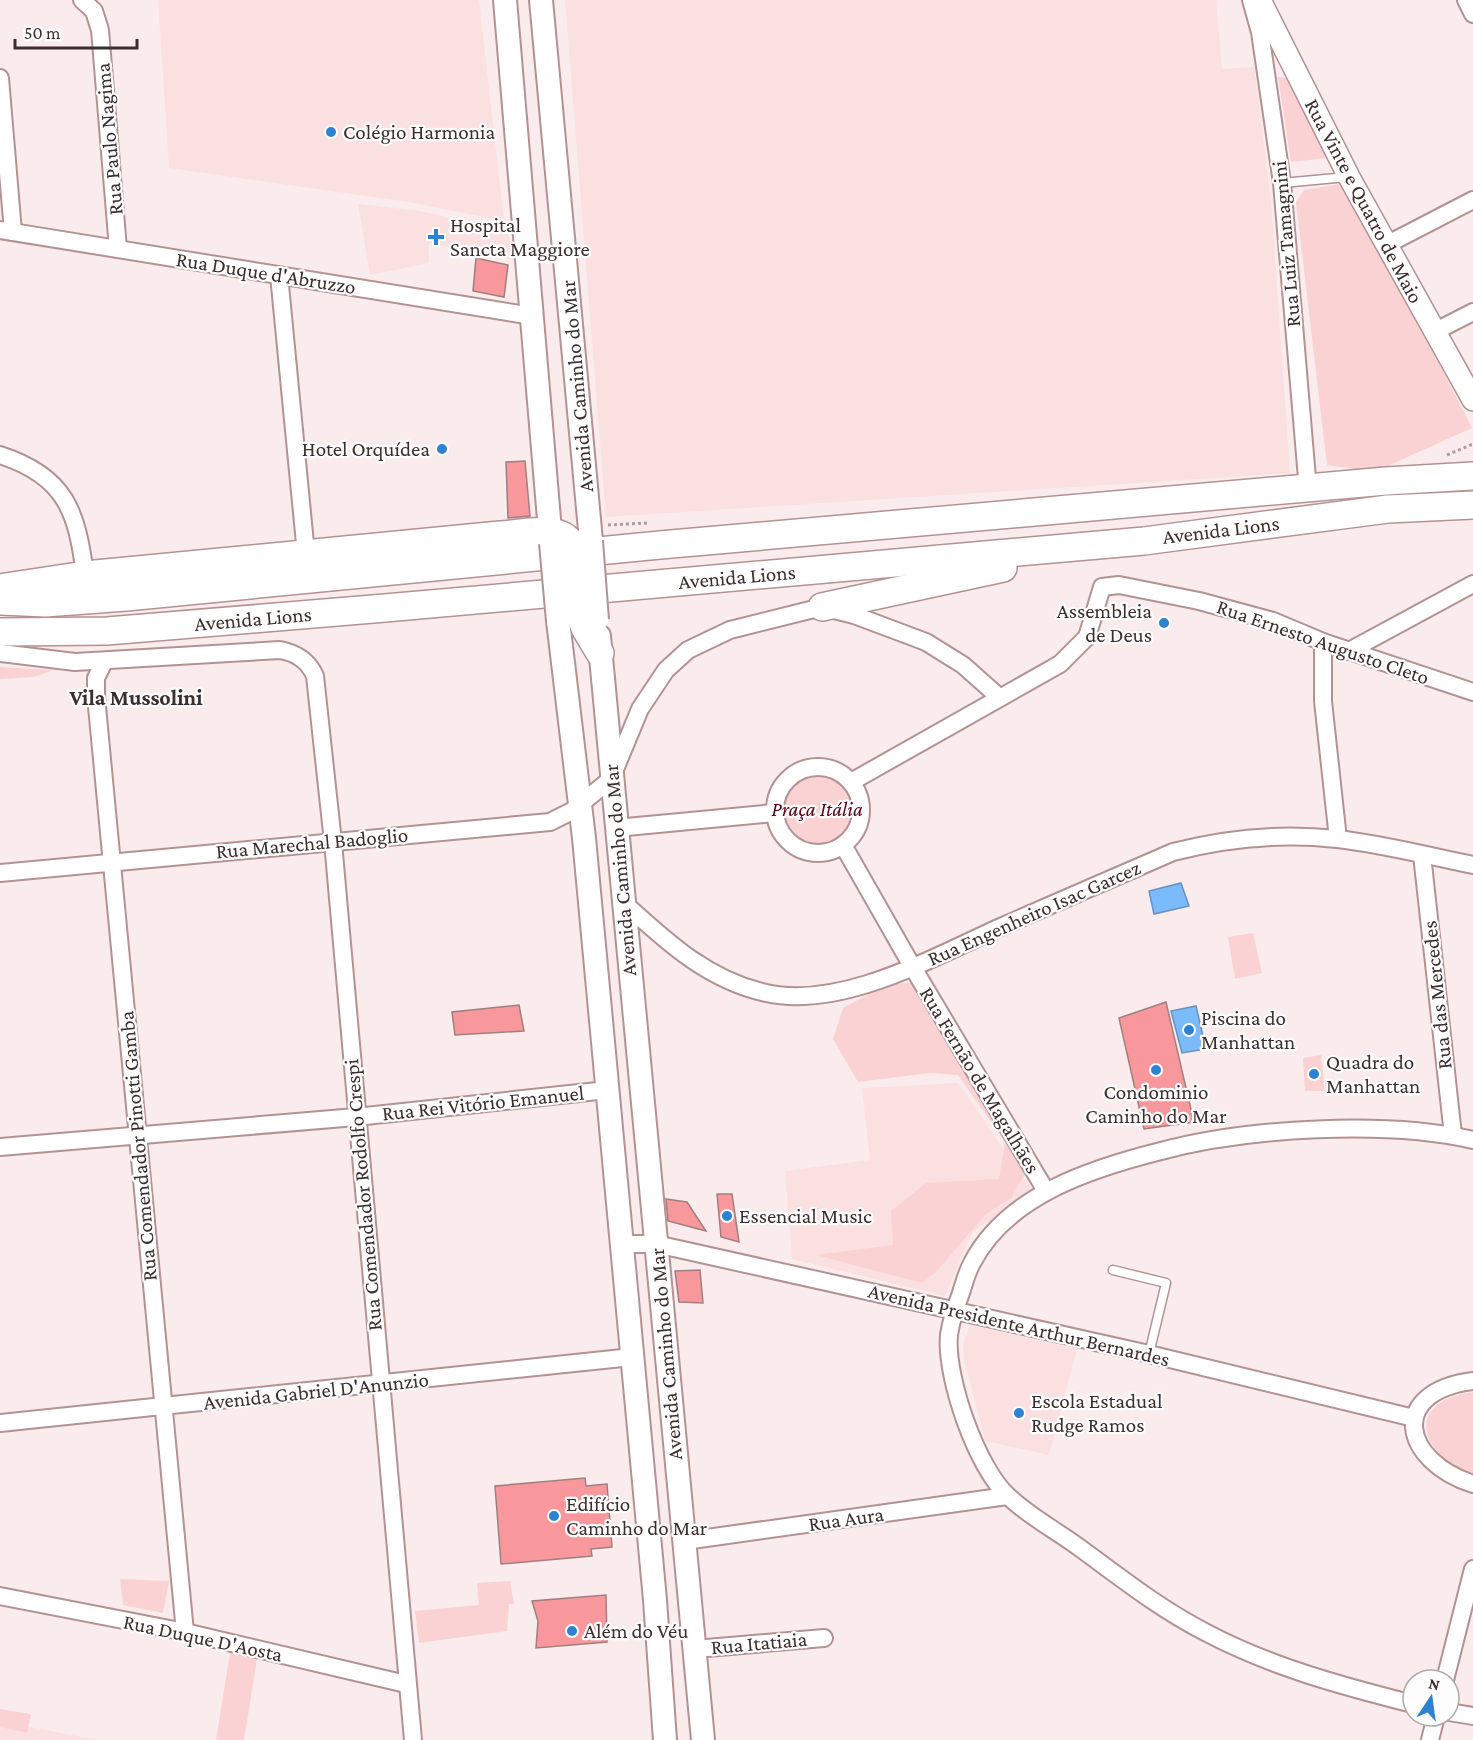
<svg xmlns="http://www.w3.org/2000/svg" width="1473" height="1740" font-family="'Crimson Pro',serif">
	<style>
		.built { fill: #fbe0e1 }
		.green { fill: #fad2d3 }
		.water { fill: #7bbbfc; stroke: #6891be; stroke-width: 1.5 }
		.building { fill: #f8989d; stroke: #9f7f80; stroke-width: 1.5 }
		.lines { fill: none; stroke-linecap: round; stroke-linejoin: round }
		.service-casing { stroke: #b39293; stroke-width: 11 }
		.minor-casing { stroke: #b39293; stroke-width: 20 }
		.tertiary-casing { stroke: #b39293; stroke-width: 24 }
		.secondary-casing { stroke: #b39293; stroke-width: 26 }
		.trunk-casing { stroke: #b39293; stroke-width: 30 }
		.path { stroke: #ac9e9e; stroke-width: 3; stroke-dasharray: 3 3; stroke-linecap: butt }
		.service { stroke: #fff; stroke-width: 8 }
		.minor { stroke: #fff; stroke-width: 16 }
		.tertiary { stroke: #fff; stroke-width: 21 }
		.secondary { stroke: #fff; stroke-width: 22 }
		.trunk { stroke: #fff; stroke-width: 27 }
		.secondary-bridge-casing { stroke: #b39293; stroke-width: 26; stroke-linecap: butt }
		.trunk-bridge-casing { stroke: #b39293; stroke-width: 30; stroke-linecap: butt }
		.secondary-bridge { stroke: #fff; stroke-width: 22 }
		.trunk-bridge { stroke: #fff; stroke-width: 27 }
		.poi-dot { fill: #2e82d1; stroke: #fdfdfd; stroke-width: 2 }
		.labels { text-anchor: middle; stroke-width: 4.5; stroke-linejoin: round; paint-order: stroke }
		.poi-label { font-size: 21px; fill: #3c2e2e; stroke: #fdfdfd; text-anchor: start }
		.street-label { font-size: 21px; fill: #3c2e2e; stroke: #fdfdfd }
		.park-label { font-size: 21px; font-style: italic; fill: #590217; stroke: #fdfdfd }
		.neighbourhood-label { font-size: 22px; font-weight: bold; fill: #3c2e2e; stroke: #fdfdfd }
	</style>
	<rect width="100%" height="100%" fill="#faecec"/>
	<g class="built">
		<path d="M158 0H479L504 221 409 202 169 168Z"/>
		<path d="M565 0H1216L1222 69 1254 67 1271 200 1290 473 606 517Z"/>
		<path d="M358 204 421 211 508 231 514 260 429 243V263L370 275Z"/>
		<path d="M958 1083 1035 1194 973 1231 945 1296 792 1259 785 1171 870 1160 862 1088Z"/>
		<path d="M970 1325 1077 1349 1049 1455 985 1441 964 1358 963 1344Z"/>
		<path d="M0 1721 97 1740H0Z"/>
	</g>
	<g class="green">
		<path d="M1278 77 1293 79 1335 157 1291 162Z"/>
		<path d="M1346 183 1472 428 1374 472 1327 465 1296 202 1304 190Z"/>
		<path d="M0 667 53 670 34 677 0 679Z"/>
		<circle cx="817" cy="809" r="37"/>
		<path d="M1253 933 1262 973 1235 979 1228 937Z"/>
		<path d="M930 982 1036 1156 1011 1198 986 1214 936 1272 922 1283 816 1255 893 1245 891 1211 926 1183 999 1179 1005 1142 958 1075 930 1073 858 1082 833 1039 843 1008 887 984Z"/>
		<path d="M1321 1055 1325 1091H1305L1303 1058Z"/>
		<path d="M1473 1392V1475C1420 1455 1402 1402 1473 1392Z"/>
		<path d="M120 1579 169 1581 163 1613 123 1605Z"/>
		<path d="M510 1581 514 1604H509L507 1631 419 1643 415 1611 479 1605 477 1583Z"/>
		<path d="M230 1653 257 1659 244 1740H216Z"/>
		<path d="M0 1709 31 1714 27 1733 0 1727Z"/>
	</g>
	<g class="water">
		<path d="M1181 883 1189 906 1154 914 1149 891Z"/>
		<path d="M1196 1006 1206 1049 1182 1053 1171 1011Z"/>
	</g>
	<g class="building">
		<path d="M476 258 508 265 504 297 473 291Z"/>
		<path d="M525 461 530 516 508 518 506 462Z"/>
		<path d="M1166 1002 1194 1122 1144 1129 1119 1018Z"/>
		<path d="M519 1005 524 1031 455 1035 452 1012Z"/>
		<path d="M717 1194H732L739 1242 721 1237Z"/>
		<path d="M666 1199 687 1202 706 1231 668 1221Z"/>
		<path d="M700 1270 703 1303 679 1302 675 1271Z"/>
		<path d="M585 1478 586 1486 607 1484 612 1547 591 1549 592 1556 501 1564 495 1486Z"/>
		<path d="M606 1595 607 1642 536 1648 538 1621 532 1601Z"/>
	</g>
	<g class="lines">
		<defs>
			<g id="service">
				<path d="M1282 183 1347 177"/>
				<path d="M1113 1270 1166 1283 1149 1354"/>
			</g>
			<g id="minor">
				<path d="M82 0 94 11 100 30 118 249"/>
				<path d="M1251 0 1260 32 1282 183 1308 490"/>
				<path d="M1466 0 1473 14"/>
				<path d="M0 78 13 232"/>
				<path d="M0 230 532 316"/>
				<path d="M1386 245 1473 200"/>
				<path d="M279 275 306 554"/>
				<path d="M1434 332 1473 312"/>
				<path d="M0 455C66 476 77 512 85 575"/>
				<path d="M1323 642V701L1338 839"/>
				<path d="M1349 651 1473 584"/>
				<path d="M0 653 75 662 280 650C296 653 308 660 315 676L333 842 413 1740"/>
				<path d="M104 662 96 678V696L185 1632"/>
				<circle cx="818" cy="810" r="43"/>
				<path d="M851 782 1060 664 1087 637 1102 587 1119 585 1199 601 1273 621 1323 642 1473 692"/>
				<path d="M616 828 774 813"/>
				<path d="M843 845 912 966 1046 1191"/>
				<path d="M1422 855 1453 1135"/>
				<path d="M0 873 550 822 572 811 611 779 640 709 666 670 688 650 730 630 822 607 854 615 926 642 963 665 999 697"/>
				<path d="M623 902C666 941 707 980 766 993 842 1010 935 956 1003 926 1059 901 1116 877 1173 852 1227 838 1282 833 1337 839 1383 844 1428 856 1473 865"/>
				<path d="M0 1147 356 1117 607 1090"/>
				<path d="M622 1244H656L1149 1354 1414 1418"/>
				<path d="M1473 1381C1387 1392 1402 1461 1473 1484"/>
				<path d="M0 1423 632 1357"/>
				<path d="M685 1541 1007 1496"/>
				<path d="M0 1596 185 1632 406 1684"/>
				<path d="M695 1649 824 1638"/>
				<path d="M1445 1680 1473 1569"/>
				<path d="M1413 1704C1342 1686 1271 1667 1205 1632 1160 1609 1121 1578 1080 1548 1057 1531 1030 1517 1009 1497 977 1469 945 1377 949 1335 951 1321 956 1306 961 1293 964 1283 967 1272 972 1263 1007 1195 1093 1168 1161 1151 1247 1128 1386 1120 1473 1140"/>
				<path d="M1449 1712 1473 1716"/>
				<path d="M1430 1740 1436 1716"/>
			</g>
			<path id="tertiary" d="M1260 0 1349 177 1473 400"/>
			<g id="secondary">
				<path d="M505 0 551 543"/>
				<path d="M541 0 591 541"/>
				<path d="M558 621 584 838 655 1600 665 1740"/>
				<path d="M599 636 703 1740"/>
			</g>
			<g id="trunk">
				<path d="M0 588 85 575 500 535C520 534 561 523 572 545"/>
				<path d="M0 601 45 603 126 597 660 545 1386 481 1473 476"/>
				<path d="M822 607 1003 568"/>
				<path d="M579 612 585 628 600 653"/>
				<path d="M0 632 107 631 385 608 1144 541 1388 509 1473 505"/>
			</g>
		</defs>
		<use href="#service" class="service-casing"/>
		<use href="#minor" class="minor-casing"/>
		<use href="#tertiary" class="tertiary-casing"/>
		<use href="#secondary" class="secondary-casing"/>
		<use href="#trunk" class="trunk-casing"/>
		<g class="path">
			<path d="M1447 455 1473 444"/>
			<path d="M608 525 647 523"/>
		</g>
		<use href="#service" class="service"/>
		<use href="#minor" class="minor"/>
		<use href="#tertiary" class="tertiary"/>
		<use href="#secondary" class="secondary"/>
		<use href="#trunk" class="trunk"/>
		<defs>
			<g id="secondary-bridge">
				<path d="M591 541 597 620"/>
				<path d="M551 543 558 621"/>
			</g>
			<path id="trunk-bridge" d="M572 545 579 612"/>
		</defs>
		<use href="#secondary-bridge" class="secondary-bridge-casing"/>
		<use href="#trunk-bridge" class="trunk-bridge-casing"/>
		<use href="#secondary-bridge" class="secondary-bridge"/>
		<use href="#trunk-bridge" class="trunk-bridge"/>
	</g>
	<g class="poi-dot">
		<circle cx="331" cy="132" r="6"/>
		<path d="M433 228h6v6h6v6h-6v6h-6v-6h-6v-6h6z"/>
		<circle cx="442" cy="449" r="6"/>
		<circle cx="1164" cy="623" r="6"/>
		<circle cx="1189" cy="1030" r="6"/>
		<circle cx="1156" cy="1070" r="6"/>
		<circle cx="1314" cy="1074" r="6"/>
		<circle cx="727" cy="1216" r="6"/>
		<circle cx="1019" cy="1413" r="6"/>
		<circle cx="554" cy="1516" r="6"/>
		<circle cx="572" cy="1631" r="6"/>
	</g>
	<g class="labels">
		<g class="poi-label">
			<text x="343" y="139">Colégio Harmonia</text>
			<text x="450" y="232">Hospital<tspan x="450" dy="24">Sancta Maggiore</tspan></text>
			<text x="430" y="456" text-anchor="end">Hotel Orquídea</text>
			<text x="1152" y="618" text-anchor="end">Assembleia<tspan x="1152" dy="24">de Deus</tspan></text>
			<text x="1201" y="1025">Piscina do<tspan x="1201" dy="24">Manhattan</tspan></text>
			<text x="1326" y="1069">Quadra do<tspan x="1326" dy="24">Manhattan</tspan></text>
			<text x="1156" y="1099" text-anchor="middle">Condominio<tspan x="1156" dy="24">Caminho do Mar</tspan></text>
			<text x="739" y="1223">Essencial Music</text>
			<text x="1031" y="1408">Escola Estadual<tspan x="1031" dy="24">Rudge Ramos</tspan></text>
			<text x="566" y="1511">Edifício<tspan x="566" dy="24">Caminho do Mar</tspan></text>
			<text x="584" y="1638">Além do Véu</text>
		</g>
		<g class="street-label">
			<text transform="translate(109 139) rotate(-95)" y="7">Rua Paulo Nagima</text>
			<text transform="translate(1364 201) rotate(62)" y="7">Rua Vinte e Quatro de Maio</text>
			<text transform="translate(1286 244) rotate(-95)" y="7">Rua Luiz Tamagnini</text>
			<text transform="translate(266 273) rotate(9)" y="7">Rua Duque d'Abruzzo</text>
			<text transform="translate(577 386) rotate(-95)" y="7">Avenida Caminho do Mar</text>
			<text transform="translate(1221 530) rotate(-7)" y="7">Avenida Lions</text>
			<text transform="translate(737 577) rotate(-5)" y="7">Avenida Lions</text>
			<text transform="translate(253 619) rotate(-5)" y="7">Avenida Lions</text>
			<text transform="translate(1323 642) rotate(19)" y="7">Rua Ernesto Augusto Cleto</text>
			<text transform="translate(312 843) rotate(-5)" y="7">Rua Marechal Badoglio</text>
			<text transform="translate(620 870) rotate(-95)" y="7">Avenida Caminho do Mar</text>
			<text transform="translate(1034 913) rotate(-24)" y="7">Rua Engenheiro Isac Garcez</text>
			<text transform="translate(1437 995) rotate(-96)" y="7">Rua das Mercedes</text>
			<text transform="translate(980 1080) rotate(59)" y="7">Rua Fernão de Magalhães</text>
			<text transform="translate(483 1103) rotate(-6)" y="7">Rua Rei Vitório Emanuel</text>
			<text transform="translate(138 1146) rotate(-95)" y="7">Rua Comendador Pinotti Gamba</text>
			<text transform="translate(363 1195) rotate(-95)" y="7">Rua Comendador Rodolfo Crespi</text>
			<text transform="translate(1019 1325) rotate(13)" y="7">Avenida Presidente Arthur Bernardes</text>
			<text transform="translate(666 1354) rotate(-95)" y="7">Avenida Caminho do Mar</text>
			<text transform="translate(316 1391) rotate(-6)" y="7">Avenida Gabriel D'Anunzio</text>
			<text transform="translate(846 1519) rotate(-8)" y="7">Rua Aura</text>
			<text transform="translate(203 1638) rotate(12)" y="7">Rua Duque D'Aosta</text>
			<text transform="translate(759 1643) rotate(-5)" y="7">Rua Itatiaia</text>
		</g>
		<g class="park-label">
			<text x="817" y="816">Praça Itália</text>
		</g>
		<g class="neighbourhood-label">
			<text x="136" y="705">Vila Mussolini</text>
		</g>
	</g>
	<g transform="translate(1431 1698) rotate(13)"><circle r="28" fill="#fdfdfd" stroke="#b0aaaa" stroke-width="1.5"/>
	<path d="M0-4.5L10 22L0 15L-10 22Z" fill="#2e82d1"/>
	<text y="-9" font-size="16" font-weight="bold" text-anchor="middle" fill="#3c2e2e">N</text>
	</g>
	<path d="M15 39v9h122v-9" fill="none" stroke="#3c2e2e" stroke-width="3"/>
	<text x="24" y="39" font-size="18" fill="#3c2e2e" stroke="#fdfdfd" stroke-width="4.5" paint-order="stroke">50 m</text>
</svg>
